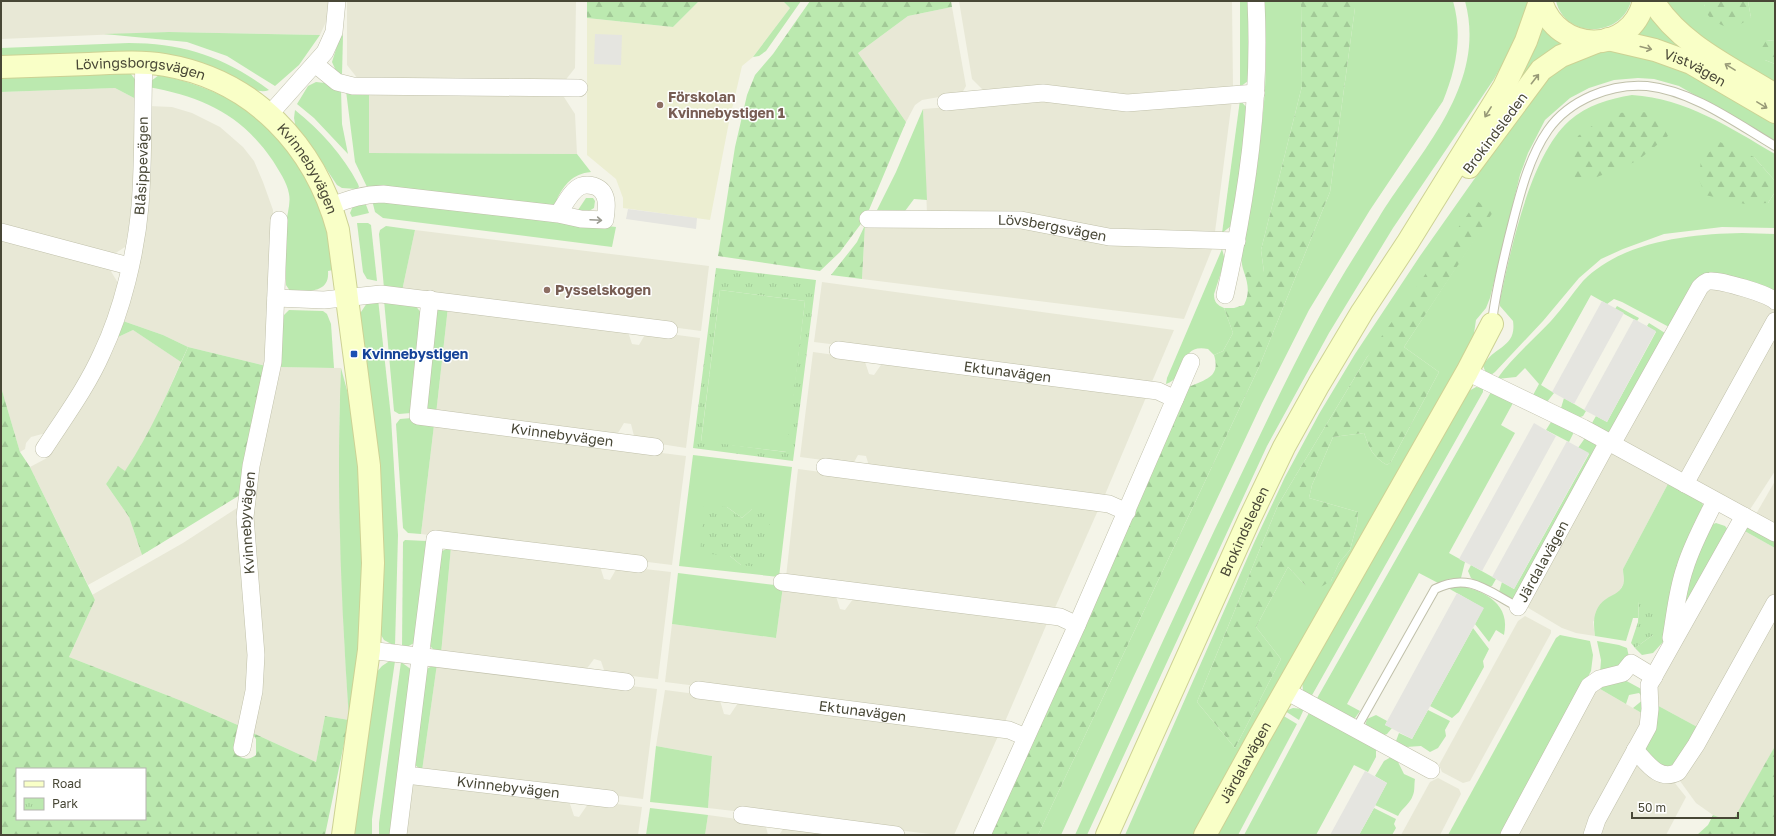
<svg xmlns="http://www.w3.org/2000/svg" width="1776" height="836" font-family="'Golos Text',sans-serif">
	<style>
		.residential { fill: #e8e8d6 }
		.education { fill: #eceed1 }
		.green { fill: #bbe9af; fill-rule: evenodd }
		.forest { fill: url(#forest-firs); fill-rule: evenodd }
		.park { fill: url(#park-tufts); fill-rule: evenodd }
		.parking { fill: #e5e5e0 }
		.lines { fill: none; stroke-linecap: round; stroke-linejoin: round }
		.lane-casing { stroke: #c0c0aa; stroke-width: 10 }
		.street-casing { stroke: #c0c0aa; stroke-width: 18 }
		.secondary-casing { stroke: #cdd294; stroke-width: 24 }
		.lane { stroke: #fff; stroke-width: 8 }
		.street { stroke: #fff; stroke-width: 17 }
		.secondary { stroke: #f9ffc7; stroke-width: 22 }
		.oneway { stroke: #989a77 }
		.oneway2 { stroke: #9a9a90 }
		.education-dot { fill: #8d6e63; stroke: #fff; stroke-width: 1.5 }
		.transit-dot { fill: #1a4fb4; stroke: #fff; stroke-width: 1.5 }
		.labels { text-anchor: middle; stroke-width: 3; stroke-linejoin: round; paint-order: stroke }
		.street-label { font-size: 14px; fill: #484736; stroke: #fff }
		.education-label { font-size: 14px; font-weight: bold; fill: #785e54; stroke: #fff; text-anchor: start }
		.transit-label { font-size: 14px; font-weight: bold; fill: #164399; stroke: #fff; text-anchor: start }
	</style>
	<defs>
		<pattern id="forest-firs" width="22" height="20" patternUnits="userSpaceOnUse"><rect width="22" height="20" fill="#bbe9af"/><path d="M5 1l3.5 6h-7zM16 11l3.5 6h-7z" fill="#a2c997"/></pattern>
		<pattern id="park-tufts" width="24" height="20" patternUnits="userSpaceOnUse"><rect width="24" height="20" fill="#bbe9af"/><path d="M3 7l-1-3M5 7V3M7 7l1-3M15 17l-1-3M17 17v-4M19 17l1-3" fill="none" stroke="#a2c997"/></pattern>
	</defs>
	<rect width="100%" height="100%" fill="#f4f4e8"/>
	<g class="residential">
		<path d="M1 1H329V15L320 35 169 32 1 39Z"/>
		<path d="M347 1H576L575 68 564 82 358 79 347 65Z"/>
		<path d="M959 1H1232L1233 87 1132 97 986 93 972 79Z"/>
		<path d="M952 7 966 86 962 93 922 100 915 105 906 122 858 53 908 16Z"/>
		<path d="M115 88 136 99 133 204 125 247 114 254 1 227V92Z"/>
		<path d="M369 94H562L575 114 577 154 369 153Z"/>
		<path d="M1039 100H1232L1215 232 1108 231 927 214 923 109Z"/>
		<path d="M149 106 172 107 192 113 220 127 243 147 254 161 263 182 273 210 266 366 188 347 163 335 123 321Z"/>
		<path d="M865 225 1022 227 1212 245V249L1184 319 862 279Z"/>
		<path d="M415 230 709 266 701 331 402 291Z"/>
		<path d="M1 238 109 268 118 283 110 315 94 357 46 433 31 437 26 443 25 449 20 452 1 387Z"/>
		<path d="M822 282 1174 330 1151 384 814 342Z"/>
		<path d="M1708 285 1760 297 1774 309V314L1686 471 1680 474 1625 446 1621 436Z"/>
		<path d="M448 307 627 329 632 344 639 345 647 331 700 338 686 448 635 440 631 424 624 423 615 438 436 414Z"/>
		<path d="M1775 329V471L1749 511 1695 480Z"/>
		<path d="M133 330 181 362 153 425 132 461 125 472 118 466 106 484 129 517 142 555 88 585 30 467 47 458 99 378 116 338Z"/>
		<path d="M813 352 864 359 869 374 874 375 883 362 1147 395 1104 497 869 466 866 456 858 455 853 464 800 457Z"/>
		<path d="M278 367 341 368 339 422 341 544 344 637 349 720 325 716 316 762 251 732 252 517 257 472Z"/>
		<path d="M434 425 686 456 672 565 421 534Z"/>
		<path d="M1611 452 1669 482 1623 569 1624 583 1618 593 1606 599 1593 622 1595 636 1576 633 1562 628 1525 606Z"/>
		<path d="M798 469 1099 508 1054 610 786 577Z"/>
		<path d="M1775 481V529L1756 514Z"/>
		<path d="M237 508 250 637 248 691 240 726 187 703 69 657 95 600 92 595 183 543Z"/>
		<path d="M1741 529 1775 548V594L1701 729 1653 703V689Z"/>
		<path d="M451 547 599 563 604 579 610 580 618 566 671 572 658 679 605 673 601 661 594 659 585 671 441 654Z"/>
		<path d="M783 586 835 593 840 609 845 610 856 595 1048 621 1004 724 665 682 672 624 776 638Z"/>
		<path d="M1775 609V746L1735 818 1724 819 1713 815 1696 803 1680 781Z"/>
		<path d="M1525 616 1551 630V633L1470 781 1463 783 1442 772 1439 765 1518 621Z"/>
		<path d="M437 664 657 689 643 799 422 771Z"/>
		<path d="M1595 686 1645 715 1587 835H1513Z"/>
		<path d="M665 690 719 697 724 714 730 715 740 700 999 734 954 835H939L708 808 712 756 656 746Z"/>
		<path d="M1633 763 1674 782 1686 797 1666 835H1595Z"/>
		<path d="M1438 778 1459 789 1461 794 1440 835H1401L1430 782Z"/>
		<path d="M414 784 568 798 574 816 579 817 590 801 642 807 638 835H416L405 833 410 789Z"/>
		<path d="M708 815 765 823 768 835H705Z"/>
		<path d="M785 826 856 835H779Z"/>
	</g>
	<path class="education" d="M699 1H783L790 8 753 57 742 66 729 122 710 220 623 208V198L616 179 587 155V18L673 27Z"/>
	<g class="green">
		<path d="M783 1H801L766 51 759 56 753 57 790 8Z"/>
		<path d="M1240 1H1249L1248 81 1240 87Z"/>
		<path d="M1264 1H1301L1302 86 1261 250 1264 272H1244C1236 250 1248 223 1252 201 1257 172 1260 142 1263 113 1267 76 1266 38 1264 1Z"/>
		<path d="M1355 1H1453C1463 36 1456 69 1443 101L1370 210 1309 310 1262 403 1133 678 1061 835H1038L1259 367 1330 192 1355 8Z"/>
		<path d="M1465 1H1529L1514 44 1494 79 1393 228 1329 333 1267 446 1087 835H1075C1121 732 1167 631 1215 529 1249 459 1281 388 1318 319 1336 285 1357 252 1378 219 1418 153 1488 86 1465 1Z"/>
		<path d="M1556 1H1631C1621 38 1565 39 1556 1Z"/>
		<path d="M1663 1H1704V6L1751 18 1748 1H1775V40L1766 41 1765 60 1775 64V85L1701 39Z"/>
		<path d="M1649 15 1678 45 1676 47 1643 39 1635 34Z"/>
		<path d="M1539 22 1565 44 1437 198Z"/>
		<path d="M169 32 320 35 299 65 275 86 227 56 187 42 104 34Z"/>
		<path d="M341 33 343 36 342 75 336 71 332 62Z"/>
		<path d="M129 43C183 43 225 57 269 90 257 95 241 83 230 77L1 59V48Z"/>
		<path d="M1610 51 1626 52 1678 66 1775 121V141L1679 86 1654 79 1638 78 1614 80 1589 88 1570 98 1545 120 1528 153 1520 175 1490 298 1486 308 1476 320 1473 340 1195 835H1125L1254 543 1285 477 1319 414 1355 354 1420 256 1549 73 1596 53ZM1492 212 1404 347 1439 372 1391 462 1387 465C1373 457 1369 448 1364 433L1333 437 1312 485 1309 498 1358 512 1357 524 1350 550 1339 563 1331 581 1305 585 1288 567 1256 627 1281 659 1235 748 1197 702 1278 505 1367 357Z"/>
		<path d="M124 72 131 74 137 82 136 99 115 88 1 92V76Z"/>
		<path d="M159 75C247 93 301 141 327 228 331 241 331 256 333 270L328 271C330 294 307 291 290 291L286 285C286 265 285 244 286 224 287 214 291 203 289 194 287 182 279 171 273 161 241 114 203 97 148 87L151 81Z"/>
		<path d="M316 82 325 83 341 89 342 124 348 154 314 118 297 104 308 86Z"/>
		<path d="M346 91 369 94V153L577 154 591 172C572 174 565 184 557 199L561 202 553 206 367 187 355 162Z"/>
		<path d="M1632 95C1687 99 1729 127 1775 154V181L1754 157 1768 203 1775 192V228L1722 227 1664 234 1623 249 1601 259 1579 278 1543 321 1495 372 1491 375 1486 373 1483 366C1493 346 1517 348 1513 321L1500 306V300C1511 249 1530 156 1569 121 1587 105 1609 99 1632 95Z"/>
		<path d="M1240 100 1247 108 1248 116 1231 226 1222 233Z"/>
		<path d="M923 109 927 200 914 199 905 211 875 214 896 172Z"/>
		<path d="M295 110C321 131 343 155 358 184L359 187 357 189 342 188 337 185 313 149 296 129 294 118Z"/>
		<path d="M586 198H593L595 201 594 208 589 211 578 210Z"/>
		<path d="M372 200H385L616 227 612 247 383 218 375 212Z"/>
		<path d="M365 202 369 213 352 217 350 213 353 206Z"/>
		<path d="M357 223H368L371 225 377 281 367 279 363 272Z"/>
		<path d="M386 226 415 230 402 291 384 288 379 234 380 230Z"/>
		<path d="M1742 233 1775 234V297L1712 278 1669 327 1622 302 1614 299 1607 304 1591 295 1541 385 1554 393 1547 402 1532 397 1539 384 1525 368 1516 377 1497 379C1512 358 1533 340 1551 321 1562 309 1572 294 1583 281 1622 241 1690 234 1742 233Z"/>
		<path d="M1222 249 1225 260 1214 294C1214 302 1217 305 1224 308L1233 333 1223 351 1214 355 1208 349C1177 343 1189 377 1166 384L1167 378Z"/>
		<path d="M720 290 805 301 787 452 701 442Z"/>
		<path d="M378 299 391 417 398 535 395 646 384 640 378 630 359 315 367 303Z"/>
		<path d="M384 300 415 305 422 314 411 413 399 414 394 411Z"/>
		<path d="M1617 306 1639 318 1637 321 1615 309Z"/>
		<path d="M448 307 436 414 427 408 436 313 439 309Z"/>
		<path d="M289 310 323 311 327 314 331 324 334 368 278 367 281 318Z"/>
		<path d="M123 321 163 335 188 347 181 362 133 330 116 338Z"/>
		<path d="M1649 323 1665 333 1610 435 1593 426 1592 423 1596 416 1607 422 1656 332 1647 326Z"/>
		<path d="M341 368 351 405 362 506V628L349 720C341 603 336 485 341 368Z"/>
		<path d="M1476 387 1483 388V392L1311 697 1303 691 1302 680 1336 625 1340 613 1465 393Z"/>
		<path d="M1491 392 1513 403 1501 425 1515 433 1449 553 1465 562 1461 578 1448 579 1440 584 1419 573 1347 704 1360 711 1355 718 1351 719 1316 700Z"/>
		<path d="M1564 398 1586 411 1583 416 1578 418 1561 408Z"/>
		<path d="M412 418 434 425 421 534 408 533 403 528 396 424 400 419Z"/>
		<path d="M1551 422 1573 430V434L1569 442 1546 430Z"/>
		<path d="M1585 438 1600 446 1513 600 1499 592 1502 582 1514 589 1589 454 1578 448Z"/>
		<path d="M693 455 792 467 779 577 679 566ZM727 507 742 518 752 509 741 565 730 556Z"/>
		<path d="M1669 482 1700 499 1704 507 1672 603 1663 642 1653 653 1642 655 1635 648 1653 635 1639 601 1638 618H1633L1626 641 1595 636C1593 622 1593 608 1606 599 1613 594 1619 594 1623 585 1625 581 1623 574 1623 569Z"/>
		<path d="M1716 523 1725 526 1729 531 1678 620 1689 573 1711 525Z"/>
		<path d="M1744 525 1775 538V548L1741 529Z"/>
		<path d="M405 540 427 541 414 643 407 647H402L403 542Z"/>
		<path d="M451 547 441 654 433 649 430 646 442 551Z"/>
		<path d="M1471 565 1496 579 1492 586 1487 587 1471 578 1468 571Z"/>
		<path d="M678 573 783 586 776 638 672 624Z"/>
		<path d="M1460 586C1486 591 1511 605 1504 635L1496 630 1489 642 1475 624 1483 608 1448 588Z"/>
		<path d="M1473 628 1489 649 1483 661 1484 667 1459 712 1452 718 1430 706Z"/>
		<path d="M1560 635 1590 641 1593 655 1591 671 1505 835H1448L1556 638Z"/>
		<path d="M1597 641 1619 645 1627 648 1629 657 1623 667 1600 674 1601 660Z"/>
		<path d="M391 660 395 661 372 819V835H353L375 674 382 666Z"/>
		<path d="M401 662 412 670 392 835H379V823Z"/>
		<path d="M437 664 422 771 414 764 426 669Z"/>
		<path d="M1621 678 1645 691V715L1633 708 1644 699 1639 693 1629 695 1626 704 1595 686Z"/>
		<path d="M1653 703 1701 729 1668 771 1642 751Z"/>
		<path d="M1293 708 1304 709 1299 720 1285 711Z"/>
		<path d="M1428 710 1450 721 1445 730 1446 736 1438 748 1430 752 1421 746 1406 747 1396 741 1399 733 1412 739Z"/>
		<path d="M1310 711 1376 749V757L1368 772 1354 765 1316 835H1244Z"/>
		<path d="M1282 715 1297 724 1238 835H1213Z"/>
		<path d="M1376 715 1387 721 1385 725 1392 728 1387 734 1382 736 1365 726 1367 719Z"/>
		<path d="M656 746 712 756 708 808 650 802Z"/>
		<path d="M1391 757 1397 760 1404 774 1415 779C1414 784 1415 791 1413 795 1410 804 1402 808 1398 816L1375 805 1387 783 1375 776 1384 761Z"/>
		<path d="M650 808 708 815 705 835H646Z"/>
		<path d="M1374 808 1396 819 1394 824 1396 828 1392 835H1359Z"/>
	</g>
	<g class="forest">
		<path d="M587 1H699L673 27 587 18Z"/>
		<path d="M810 1H951L952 7 908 16 858 53 906 122 866 217 840 252 820 271 718 256 735 147 747 95 755 75 773 54Z"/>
		<path d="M1301 1H1355V8L1330 192 1259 367 1038 835H989L1189 387C1205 379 1221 378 1214 355L1223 351 1233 333 1224 308H1234L1244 305C1250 293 1248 284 1244 272H1264L1261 250 1302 86Z"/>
		<path d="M1704 1H1748L1751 18 1732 29C1718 24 1703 18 1704 1Z"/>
		<path d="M1775 40V64L1765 60 1760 51 1766 41Z"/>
		<path d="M1655 112 1668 136 1637 161 1577 185 1569 158 1578 136 1610 113Z"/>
		<path d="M1720 142 1754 157 1775 181V192L1768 203 1745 204 1705 195 1699 179 1701 160Z"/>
		<path d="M1477 201 1493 212 1404 347 1439 372 1391 462 1387 465C1373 457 1369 448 1364 433L1333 437 1312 485 1309 498 1358 512 1357 524 1350 550 1339 563 1331 581 1319 588 1305 585 1288 567 1256 627 1281 659 1235 748 1197 702 1278 505 1367 357Z"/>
		<path d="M865 225 862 279 831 275 857 242Z"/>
		<path d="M188 347 266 366 240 495 142 555 129 517 106 484 118 466 125 471C151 432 169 390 188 347Z"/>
		<path d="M1 387 20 452 30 467 95 600 69 657 187 703 240 726C239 732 236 739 236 745 235 759 247 762 256 755V739L251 732 316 762 325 716 349 720 325 835H1ZM17 769H145V819H17Z"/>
		<path d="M1775 746V835H1697L1708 825 1713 815 1724 819 1735 817Z"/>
	</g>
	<g class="park">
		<path d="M716 268 816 280 793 461 693 448ZM720 290 805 301 786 452 701 441Z"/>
		<path d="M704 506 727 507 742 518 752 509 759 506 767 510 770 525 766 568 741 565 730 556 700 553Z"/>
		<path d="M1639 600 1657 602 1653 635 1635 648 1631 643 1638 622Z"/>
	</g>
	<g class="parking">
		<path d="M595 34 622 35 621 65 594 64Z"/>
		<path d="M628 209 697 218 696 229 626 219Z"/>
		<path d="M1602 301 1624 313 1574 404 1552 392Z"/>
		<path d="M1634 319 1656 331 1607 422 1584 410Z"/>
		<path d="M1534 423 1556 436 1482 571 1459 559Z"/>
		<path d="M1567 441 1589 453 1514 589 1492 577Z"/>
		<path d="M1457 593 1484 608 1412 739 1385 725Z"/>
		<path d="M1365 771 1387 783 1374 808 1359 835H1330Z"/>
	</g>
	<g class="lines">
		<defs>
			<g id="lane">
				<path d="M1492 323C1495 294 1502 266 1509 237 1518 202 1527 160 1548 130 1569 100 1611 83 1647 86 1693 91 1736 123 1775 146"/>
				<path d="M1356 729 1435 589C1469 572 1487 591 1518 607"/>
			</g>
			<g id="street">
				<path d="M315 64 337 82 353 86 579 88"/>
				<path d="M946 102 1043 93 1127 103 1256 93"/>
				<path d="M269 115 325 52 334 32 337 1"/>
				<path d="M331 206C349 199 364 194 383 194L558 214 581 219 605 220C607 207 609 191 594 186 590 185 586 184 581 186 571 190 564 206 558 214"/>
				<path id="s1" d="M868 219 1021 220 1109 237 1237 241"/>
				<path d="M1 232 129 266"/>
				<path d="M1225 295C1247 197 1261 102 1256 1"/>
				<path d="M276 298 324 300 381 294 669 330"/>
				<path id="s2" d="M430 299 418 416 655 447"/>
				<path id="s3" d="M838 350 1158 391 1175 399"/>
				<path d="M1467 372 1583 428 1775 533"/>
				<path d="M1612 444 1700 287C1703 284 1706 281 1710 281 1720 280 1769 294 1775 301"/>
				<path id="s4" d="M44 449C64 418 87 387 102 353 122 311 136 253 140 206 144 159 142 111 144 63"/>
				<path d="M825 467 1109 504 1127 512"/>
				<path d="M1685 484 1775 321"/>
				<path d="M782 582 1060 617 1077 625"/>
				<path id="s5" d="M1518 607 1608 442"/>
				<path d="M1671 638C1675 615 1677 591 1685 568 1692 545 1704 523 1715 501"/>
				<path d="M369 650 626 682"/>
				<path id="s6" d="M698 690 1009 730 1026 737"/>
				<path d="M1286 691 1431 770"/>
				<path id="s7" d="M242 748 254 691 256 655 245 517 251 466 273 362 279 220"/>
				<path d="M1635 750C1647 763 1659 782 1678 772L1696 745 1775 603"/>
				<path id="s8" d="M406 775 610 799"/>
				<path d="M742 815 896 835"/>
				<path d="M398 835 435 539 639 564"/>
				<path d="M982 835 1077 625 1191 362"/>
				<path d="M1509 835 1589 686 1599 679 1623 673 1631 663 1654 677"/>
				<path d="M1592 835 1597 820 1648 727 1650 709 1649 685 1744 516"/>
			</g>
			<g id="secondary">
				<path d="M1541 1C1557 54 1631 56 1644 1"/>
				<path d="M1653 1C1680 45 1732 68 1775 95"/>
				<path id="s9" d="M1608 39 1655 50 1691 63 1775 112"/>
				<path id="s10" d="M1 67C30 66 60 65 89 64 114 63 140 61 165 65 254 80 315 146 338 230L369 466 373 563 369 650 343 835"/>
				<path d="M1469 167 1541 70 1561 56 1596 42"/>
				<path id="s11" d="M1107 835 1249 520 1284 447 1319 384 1362 312 1408 242 1504 87 1526 41 1540 1"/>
				<path id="s12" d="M1205 835 1259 737 1467 372 1492 324"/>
			</g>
		</defs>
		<use href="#lane" class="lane-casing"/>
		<use href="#street" class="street-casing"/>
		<use href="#secondary" class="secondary-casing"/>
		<use href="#lane" class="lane"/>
		<use href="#street" class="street"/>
		<use href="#secondary" class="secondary"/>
	</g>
	<defs><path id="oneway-shaft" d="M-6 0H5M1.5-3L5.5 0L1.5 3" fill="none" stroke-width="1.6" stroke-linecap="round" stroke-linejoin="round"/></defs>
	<g class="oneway">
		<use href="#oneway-shaft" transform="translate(1646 48) rotate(14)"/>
		<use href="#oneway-shaft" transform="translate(1730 67) rotate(-148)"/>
		<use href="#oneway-shaft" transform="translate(1535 79) rotate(-52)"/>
		<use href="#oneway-shaft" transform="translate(1762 105) rotate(31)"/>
		<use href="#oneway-shaft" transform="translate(1488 112) rotate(122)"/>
	</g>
	<use class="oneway2" href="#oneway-shaft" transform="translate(596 220) rotate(3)"/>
	<g class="education-dot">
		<circle cx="660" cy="105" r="4"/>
		<circle cx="547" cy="290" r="4"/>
	</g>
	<rect class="transit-dot" x="350" y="350" width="8" height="8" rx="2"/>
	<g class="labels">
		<g class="street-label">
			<text dy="5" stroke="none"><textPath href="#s9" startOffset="92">Vistvägen</textPath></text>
			<text dy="5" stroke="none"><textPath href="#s10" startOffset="140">Lövingsborgsvägen</textPath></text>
			<text transform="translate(1495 133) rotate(-53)" y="5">Brokindsleden</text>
			<text dy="5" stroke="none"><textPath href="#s4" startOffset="305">Blåsippevägen</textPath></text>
			<text dy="5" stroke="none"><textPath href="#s10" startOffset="348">Kvinnebyvägen</textPath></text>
			<text dy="5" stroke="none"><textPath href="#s1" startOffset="185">Lövsbergsvägen</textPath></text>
			<text dy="5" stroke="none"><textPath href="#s3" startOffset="171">Ektunavägen</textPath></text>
			<text dy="5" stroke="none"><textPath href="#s2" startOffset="263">Kvinnebyvägen</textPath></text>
			<text dy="5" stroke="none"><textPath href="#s7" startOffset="227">Kvinnebyvägen</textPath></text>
			<text dy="5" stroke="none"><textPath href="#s11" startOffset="333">Brokindsleden</textPath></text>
			<text dy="5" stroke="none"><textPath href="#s5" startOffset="52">Järdalavägen</textPath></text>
			<text dy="5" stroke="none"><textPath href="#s6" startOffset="166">Ektunavägen</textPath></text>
			<text dy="5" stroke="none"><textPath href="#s12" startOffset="83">Järdalavägen</textPath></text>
			<text dy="5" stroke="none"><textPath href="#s8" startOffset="103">Kvinnebyvägen</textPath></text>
		</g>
		<g class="education-label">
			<text x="668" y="102">Förskolan<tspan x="668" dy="16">Kvinnebystigen 1</tspan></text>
			<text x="555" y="295">Pysselskogen</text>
		</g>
		<g class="transit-label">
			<text x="362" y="359">Kvinnebystigen</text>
		</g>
	</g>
	<rect width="1776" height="836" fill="none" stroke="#484736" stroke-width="4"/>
	<rect x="16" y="768" width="130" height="52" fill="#ffffff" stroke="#b6b5af"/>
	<rect x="24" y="781" width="20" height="6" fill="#f9ffc7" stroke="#b6b5af"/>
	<text x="52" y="788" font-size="12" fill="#484736">Road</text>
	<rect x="24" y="798" width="20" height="12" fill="url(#park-tufts)" stroke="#b6b5af"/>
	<text x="52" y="808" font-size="12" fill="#484736">Park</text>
	<path d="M1632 812v6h106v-6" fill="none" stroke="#484736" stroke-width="2"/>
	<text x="1638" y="812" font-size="12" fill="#484736" stroke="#ffffff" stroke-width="3" paint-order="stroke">50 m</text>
</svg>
